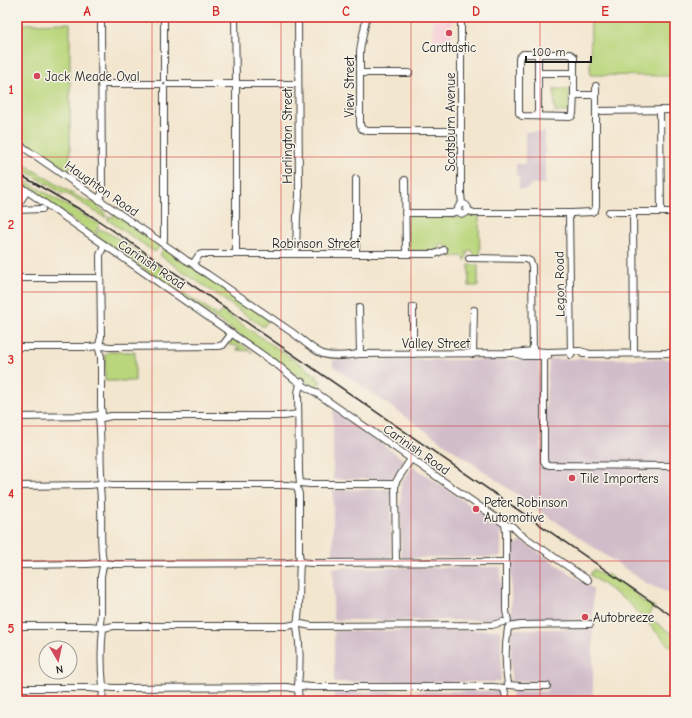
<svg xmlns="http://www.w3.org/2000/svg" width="692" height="718" font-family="'Comic Neue',sans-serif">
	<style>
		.built { fill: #f6cfd7 }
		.industrial { fill: #d1bdc9 }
		.green { fill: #b9d67c; stroke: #6a794c }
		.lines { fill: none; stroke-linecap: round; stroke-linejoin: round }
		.minor-casing { stroke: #3c3a37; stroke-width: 8 }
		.minor { stroke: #fff; stroke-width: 6 }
		.rail { stroke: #1c1c1c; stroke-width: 1.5 }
		.grid { fill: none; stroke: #d62828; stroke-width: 1; stroke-opacity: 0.55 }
		.poi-dot { fill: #d1495b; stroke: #f7f3e8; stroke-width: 1.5 }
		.labels { text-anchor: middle; stroke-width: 3; stroke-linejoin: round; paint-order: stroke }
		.poi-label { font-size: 13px; fill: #1c1c1c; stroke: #f7f3e8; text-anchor: start }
		.street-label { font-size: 13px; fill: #1c1c1c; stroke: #f7f3e8 }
		.neatline { fill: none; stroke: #d62828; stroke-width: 1.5 }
		.grid-label { font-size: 13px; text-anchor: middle; font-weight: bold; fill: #d62828 }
	</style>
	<rect width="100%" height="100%" fill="#f7f3e8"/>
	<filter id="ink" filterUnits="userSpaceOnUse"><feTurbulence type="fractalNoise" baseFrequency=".025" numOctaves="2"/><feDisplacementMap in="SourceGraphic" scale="8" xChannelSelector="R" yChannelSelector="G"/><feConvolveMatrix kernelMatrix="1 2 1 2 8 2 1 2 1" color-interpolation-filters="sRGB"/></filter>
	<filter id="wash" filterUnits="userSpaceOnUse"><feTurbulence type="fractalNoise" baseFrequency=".012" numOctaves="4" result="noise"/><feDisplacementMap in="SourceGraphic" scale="16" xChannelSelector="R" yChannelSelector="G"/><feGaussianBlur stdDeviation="0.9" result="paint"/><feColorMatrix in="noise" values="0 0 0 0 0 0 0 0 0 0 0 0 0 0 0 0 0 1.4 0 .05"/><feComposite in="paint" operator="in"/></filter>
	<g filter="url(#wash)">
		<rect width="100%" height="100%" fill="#f3e6cf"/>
		<rect class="built" x="433" y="20" width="19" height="25"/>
		<g class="industrial">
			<path d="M525 132H545V184H531L530 186 526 189H519V176H516V164H525Z"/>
			<path d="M549 359H675V596L646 583 542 512 333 366V360H539L542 464Z"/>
			<path d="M333 410 403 459 404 461 391 478 389 479H333Z"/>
			<path d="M414 467 500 526 501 528V556L499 557 403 558 401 556V483L412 468Z"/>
			<path d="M389 489 391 491V556L389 558H333V490Z"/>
			<path d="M522 541 593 589V620H513L511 618V547Z"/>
			<path d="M501 567V618L499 620H333V568Z"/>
			<path d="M513 629H593V701H511L512 693 513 691H547V681H513L511 680V631Z"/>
			<path d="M499 630 501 631V679L499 682H334V631Z"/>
			<path d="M500 691 502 693V701H334V692Z"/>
		</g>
		<g class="green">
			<path d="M591 17H675V76L590 75Z"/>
			<path d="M70 23V171L17 135V24Z"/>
			<path d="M554 89H569V112H555Z"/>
			<path d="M17 159 33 170 73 194 82 199 94 203 103 211 106 216 105 218 71 196 67 194H63L23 169 17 166Z"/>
			<path d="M17 176 93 221 99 223 97 225 99 227 93 235 62 212H61L17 181Z"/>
			<path d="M111 211 160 245 156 251H153L108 220V217H113L114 215Z"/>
			<path d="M412 215 455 217 461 215 479 216 480 256 474 255 471 250 467 251V255L465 261 463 256 450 257 449 253 445 244H441L440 249 434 251H411L408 249 407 218 409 216Z"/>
			<path d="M100 229 114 236 182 283 178 290 186 294 194 301 200 303 218 316 222 311 290 357V360L292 358 317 376 316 378 321 381 317 386 320 388 319 389H316L234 331 95 235Z"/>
			<path d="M165 248 269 320 263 327 161 256V252Z"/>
			<rect x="469" y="265" width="9" height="21"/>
			<path d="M232 340H236L251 351 252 353 251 351 236 350V349H240V348L237 346 229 345C228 342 230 341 232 340Z"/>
			<path d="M108 352H135V381H105V355Z"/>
			<path d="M594 569 605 577 607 574 639 596C641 603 650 604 655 607V608L653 607 648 616V617L675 636V652L628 602 590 575Z"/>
		</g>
	</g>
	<g filter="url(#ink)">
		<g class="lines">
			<defs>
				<g id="minor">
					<path d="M164 17V80"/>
					<path d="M235 17 236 82"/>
					<path d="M366 17C365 29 361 40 360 52V125L362 129 368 131H461"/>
					<path d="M461 17V194L462 204"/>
					<path d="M538 54V116"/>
					<path d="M360 73H409"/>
					<path d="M538 73H574"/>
					<path d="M101 84H160"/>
					<path d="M168 84H233"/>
					<path d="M238 84H298"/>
					<path d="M236 86V254"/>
					<path d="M574 95 573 114 572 116 570 117 522 116 519 113V58L523 54H570L574 57V95H596"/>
					<path d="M660 110 661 212"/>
					<path d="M596 111 675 110"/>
					<path d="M17 143 175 252 186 260 193 264 197 268 207 274C236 294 264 313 293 333 303 340 312 350 323 354 334 358 349 355 360 354"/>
					<path d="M405 180 406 253"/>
					<path d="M17 184 277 365"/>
					<path d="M99 199 102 193 101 17"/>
					<circle cx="463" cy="209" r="5"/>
					<path d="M17 206 27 191"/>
					<path d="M17 210 42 209"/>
					<path d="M467 210 474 213H572L592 212 595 210 596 206V86"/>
					<path d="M609 212H675"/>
					<path d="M633 212 634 353"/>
					<path d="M405 213H452L458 211"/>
					<path d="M569 213 571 355"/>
					<path d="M162 243 164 240V88"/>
					<path d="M296 254 297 216 299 196 298 17"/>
					<path d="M356 254V179"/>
					<path d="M469 258 525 259 530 261 532 266 533 354"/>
					<path d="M193 264 199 255 202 254H435L444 250"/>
					<path d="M17 278H100"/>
					<path d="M413 307V354"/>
					<path d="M359 308 360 354"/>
					<path d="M99 345 101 337 100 255 104 245"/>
					<path d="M102 346 110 347 219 346 223 345 232 333"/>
					<path d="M17 347H89L99 346"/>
					<path d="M99 349 101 357V407L102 414"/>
					<path d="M544 352V461L546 464 549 465 675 466"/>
					<path d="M357 354 512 353 533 351 547 352 580 351 587 353"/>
					<path d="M473 354 474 310"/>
					<path d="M517 354 524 356H548"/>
					<path d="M583 354 675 353"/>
					<path d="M274 362 293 378 304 386 315 392 505 524 506 532V611L508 621"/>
					<path d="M17 417 91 416 99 415"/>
					<path d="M99 418C102 440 99 462 102 484"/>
					<path d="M102 418 111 416H284L298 414"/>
					<path d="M300 483 299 473 298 393 300 384 302 382"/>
					<path d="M300 483 310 484H395"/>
					<path d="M103 484 113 485H286L297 486"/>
					<path d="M17 486 89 485 99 484"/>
					<path d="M100 487C103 512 99 538 103 562"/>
					<path d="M297 487 299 494V553L300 561"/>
					<path d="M505 525 512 526 520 534 588 580"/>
					<path d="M301 562 311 563 506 562"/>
					<path d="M103 563 113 564 287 563 297 562"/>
					<path d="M396 563 395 484 397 480 411 459"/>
					<path d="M17 565 88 564 99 563"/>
					<path d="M100 624 101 614V576L103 566"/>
					<path d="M297 624C301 605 298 585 300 565"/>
					<path d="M301 624 311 626 492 625 503 622"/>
					<path d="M17 626H90L99 627"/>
					<path d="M297 627C300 644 300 668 298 685"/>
					<path d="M509 627 520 625 590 624"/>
					<path d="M103 628 114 626H287L297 624"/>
					<path d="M508 684C505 666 505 646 508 628"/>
					<path d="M509 685 521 686H547"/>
					<path d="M103 686C101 667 101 647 103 628"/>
					<path d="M301 686 311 687H493L504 688"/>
					<path d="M103 687 113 688 287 687 297 689"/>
					<path d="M17 688H88L100 689"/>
					<path d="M298 689 299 701"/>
					<path d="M504 689 507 701"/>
					<path d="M102 701 103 690"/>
				</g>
			</defs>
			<use href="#minor" class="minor-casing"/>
			<use href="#minor" class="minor"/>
			<path class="rail" d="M17 173 93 217 127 240 675 618"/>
		</g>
	</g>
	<path class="grid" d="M152 17V701M281 17V701M411 17V701M540 17V701M17 157H675M17 292H675M17 426H675M17 561H675"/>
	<g class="poi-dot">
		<circle cx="449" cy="33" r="4"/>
		<circle cx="37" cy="76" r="4"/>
		<circle cx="572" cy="478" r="4"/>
		<circle cx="476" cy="509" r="4"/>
		<circle cx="585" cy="617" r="4"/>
	</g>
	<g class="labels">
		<g class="poi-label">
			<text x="449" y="52" text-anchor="middle">Cardtastic</text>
			<text x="45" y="81">Jack Meade Oval</text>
			<text x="580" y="483">Tile Importers</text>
			<text x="484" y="507">Peter Robinson<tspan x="484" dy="15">Automotive</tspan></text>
			<text x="593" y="622">Autobreeze</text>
		</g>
		<g class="street-label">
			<text transform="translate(349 87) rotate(-90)" y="5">View Street</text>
			<text transform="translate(450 122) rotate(-90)" y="5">Scotsburn Avenue</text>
			<text transform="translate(287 136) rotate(-90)" y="5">Harlington Street</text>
			<text transform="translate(102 188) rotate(35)" y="5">Haughton Road</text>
			<text x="316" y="248">Robinson Street</text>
			<text transform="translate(152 264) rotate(34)" y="5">Carinish Road</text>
			<text transform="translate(559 284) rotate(-91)" y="5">Legon Road</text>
			<text x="436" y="348">Valley Street</text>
			<text transform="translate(417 449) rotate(35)" y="5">Carinish Road</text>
		</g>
	</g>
	<rect width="692" height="718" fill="none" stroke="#f7f3e8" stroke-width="44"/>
	<g transform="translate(58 660) rotate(171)"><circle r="19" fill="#f7f3e8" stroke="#9f9d96"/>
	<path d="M0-3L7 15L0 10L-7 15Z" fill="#d1495b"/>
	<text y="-6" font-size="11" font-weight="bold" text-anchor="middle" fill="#1c1c1c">N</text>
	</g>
	<path d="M526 56v6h65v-6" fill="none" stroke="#1c1c1c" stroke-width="2"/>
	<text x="532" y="56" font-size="12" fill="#1c1c1c" stroke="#f7f3e8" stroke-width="3" paint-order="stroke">100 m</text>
	<rect x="22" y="22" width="648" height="674" class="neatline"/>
	<g class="grid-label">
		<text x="87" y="16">A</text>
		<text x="216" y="16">B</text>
		<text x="346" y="16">C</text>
		<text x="476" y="16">D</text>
		<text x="605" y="16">E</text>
		<text x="11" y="94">1</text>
		<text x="11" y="229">2</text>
		<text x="11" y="364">3</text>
		<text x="11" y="498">4</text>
		<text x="11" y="633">5</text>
	</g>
</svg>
